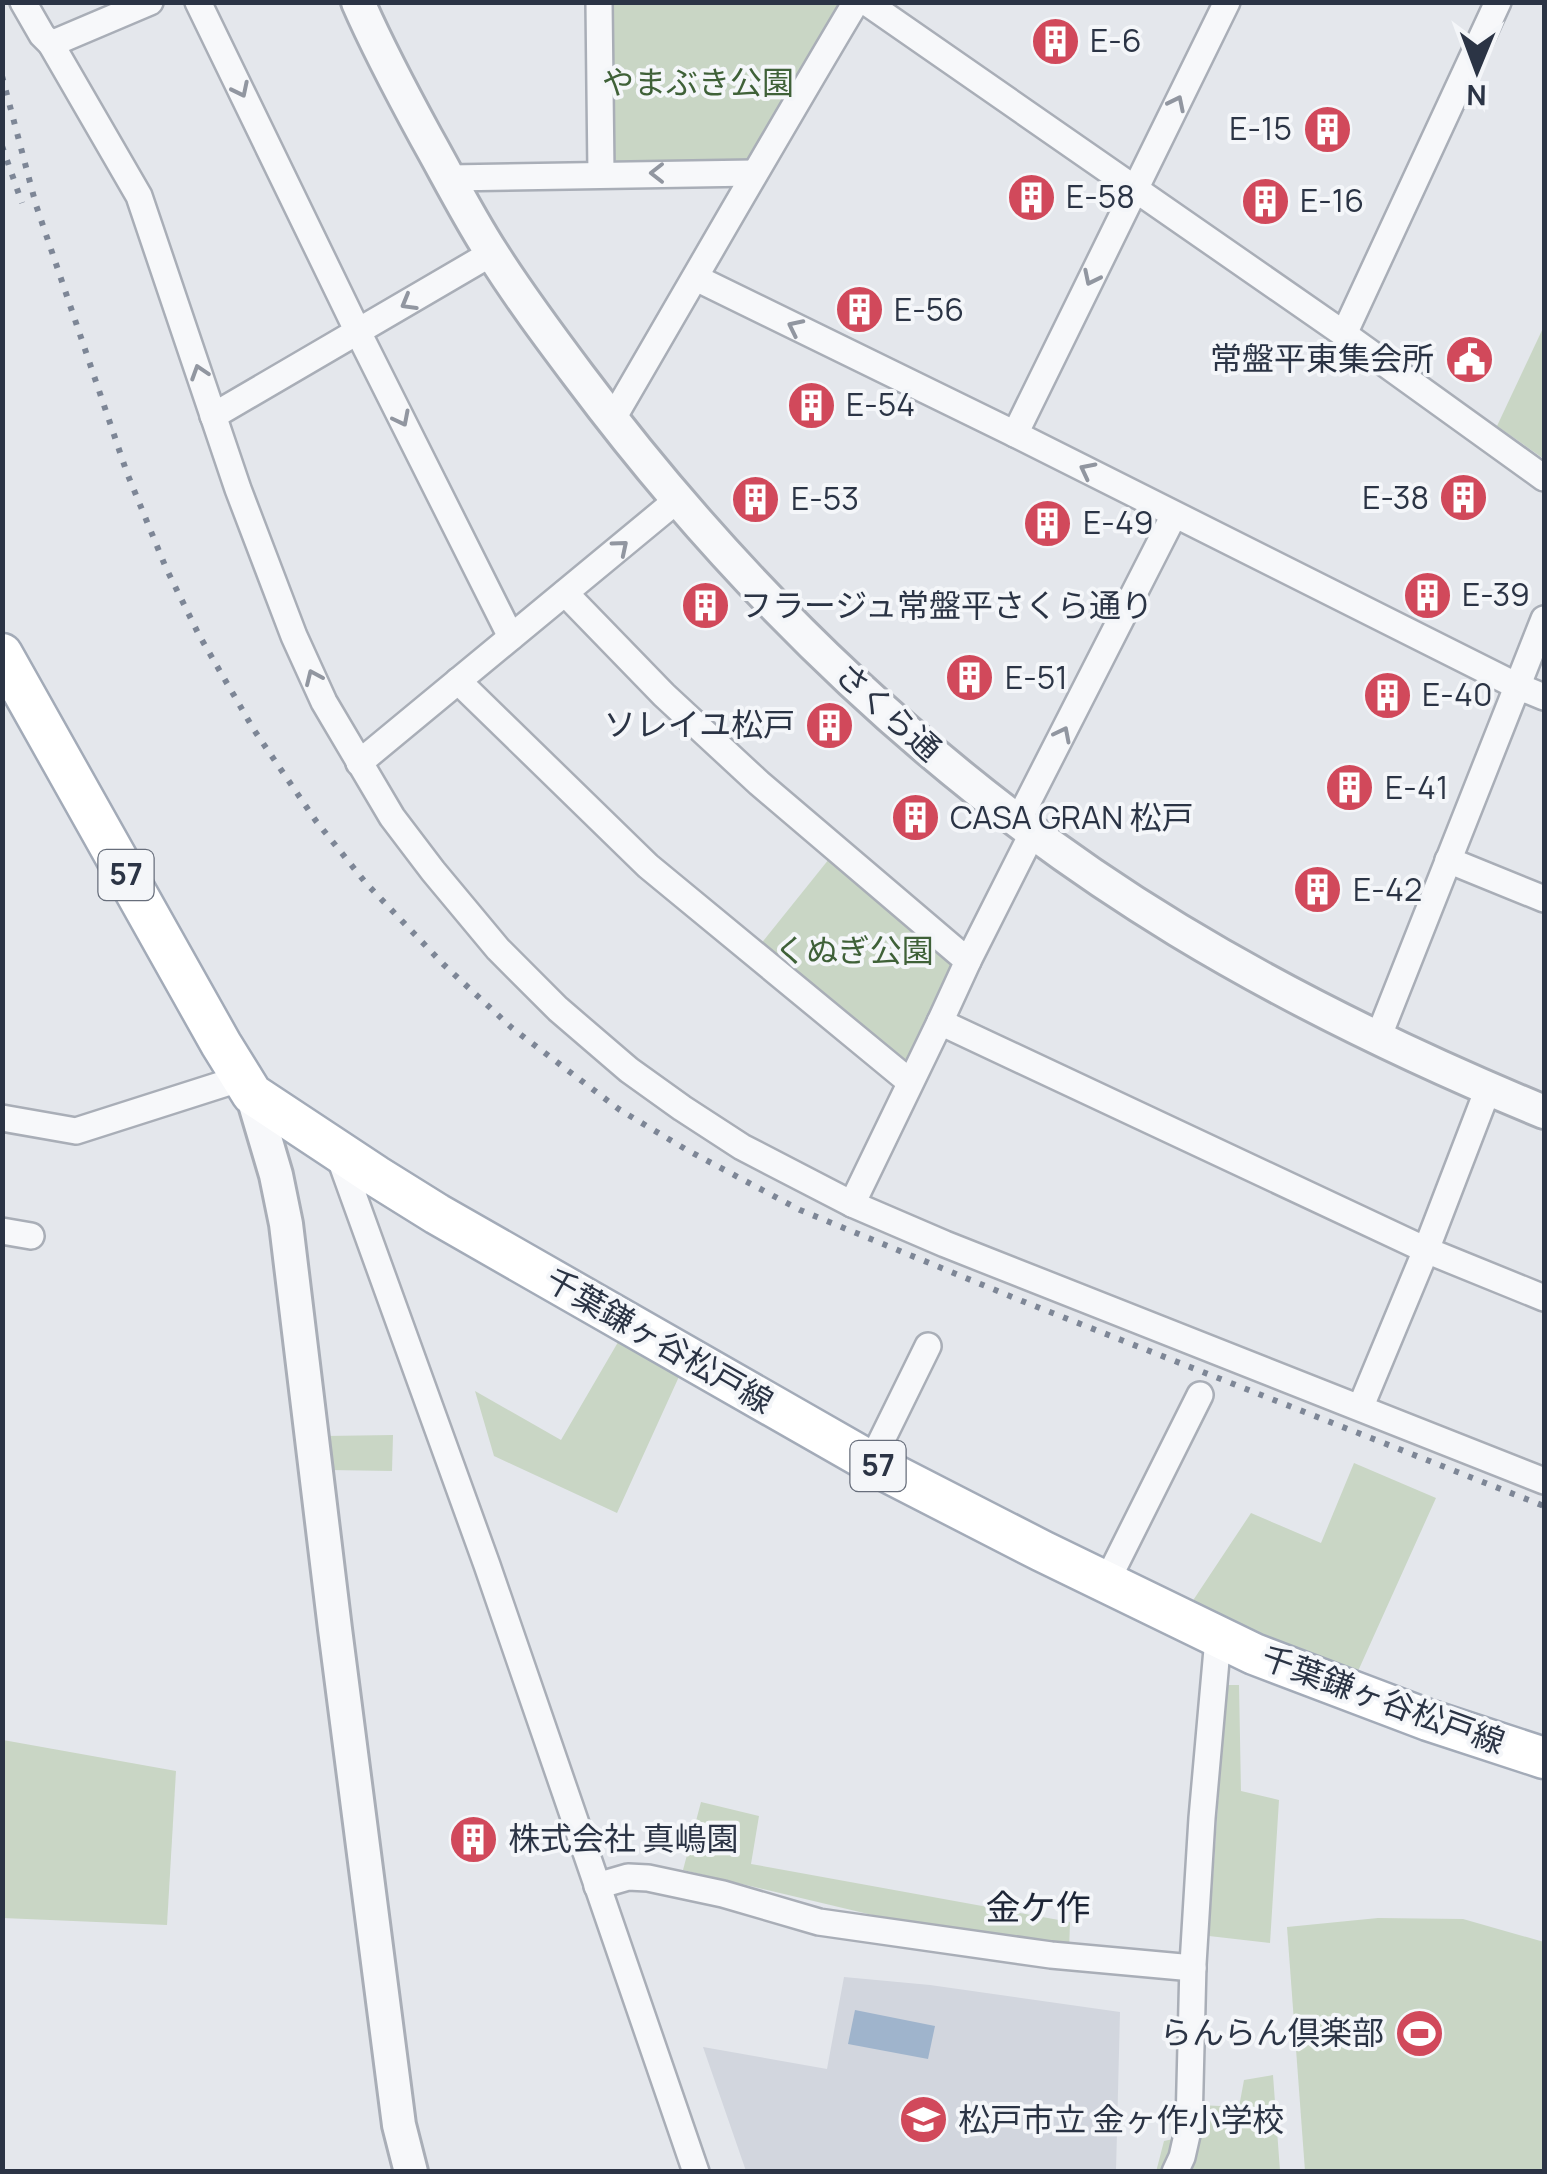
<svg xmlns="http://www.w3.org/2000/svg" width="1547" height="2174" font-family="Manrope,'Noto Sans JP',sans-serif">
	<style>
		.built { fill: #d2d6de }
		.green { fill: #c9d6c5 }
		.water { fill: #9fb4cc }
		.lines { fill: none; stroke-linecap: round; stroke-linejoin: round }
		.minor-casing { stroke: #a9aeb7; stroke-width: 30 }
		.tertiary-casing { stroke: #a9aeb7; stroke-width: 38 }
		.primary-casing { stroke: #a3abb8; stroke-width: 45 }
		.minor { stroke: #f7f8fa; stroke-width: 25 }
		.tertiary { stroke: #f7f8fa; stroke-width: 32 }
		.primary { stroke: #fff; stroke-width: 40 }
		.rail { stroke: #7d8696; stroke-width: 6; stroke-dasharray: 5 10; stroke-linecap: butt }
		.oneway { stroke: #9196a0 }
		.labels { text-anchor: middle; stroke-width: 8; stroke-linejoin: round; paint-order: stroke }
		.shield { fill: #f4f6f9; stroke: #676e7b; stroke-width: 2.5 }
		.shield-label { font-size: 30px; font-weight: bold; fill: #2b3445 }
		.poi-label { font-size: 32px; fill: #2b3445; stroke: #f4f6f9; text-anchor: start }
		.park-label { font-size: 32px; fill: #3f6138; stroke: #f4f6f9 }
		.street-label { font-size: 32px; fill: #2b3445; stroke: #f4f6f9 }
		.neighbourhood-label { font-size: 35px; fill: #1d2536; stroke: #f4f6f9 }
	</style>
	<rect width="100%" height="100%" fill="#e4e7ec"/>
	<path class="built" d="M844 1977 930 1985 1120 2012 1116 2171H746L703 2047 827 2069Z"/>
	<g class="green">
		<path d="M609 3H842L751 159 745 162 620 165 613 157Z"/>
		<path d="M1544 326V459L1497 426Z"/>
		<path d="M829 859 953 961 955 971 913 1060 904 1062 760 945Z"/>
		<path d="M621 1337 682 1370 617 1513 494 1456 475 1391 561 1440Z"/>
		<path d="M393 1435 392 1471 329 1470 325 1436Z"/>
		<path d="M1354 1463 1436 1498 1354 1680 1190 1605 1251 1513 1321 1543Z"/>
		<path d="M1226 1685H1239L1241 1791 1279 1800 1270 1943 1209 1936Z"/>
		<path d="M3 1740 176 1771 167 1925 3 1918Z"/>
		<path d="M701 1802 759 1816 751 1864 1070 1922 1069 1953 948 1933 683 1870Z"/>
		<path d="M1378 1918 1463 1919 1544 1942V2171H1305L1287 1927Z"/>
		<path d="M1273 2075 1280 2171 1156 2172 1164 2141 1173 2139 1179 2118 1200 2105 1239 2107 1244 2080Z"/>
	</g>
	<path class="water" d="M855 2010 935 2026 928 2059 848 2044Z"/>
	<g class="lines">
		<defs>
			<g id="minor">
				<path d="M23 2 42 35 51 44 139 196 238 489 294 636 324 702 392 817 433 871 498 949 558 1009 629 1070 682 1108 742 1147 852 1204 945 1244 1544 1481"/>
				<path d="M198 2 358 332 511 637"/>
				<path d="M599 2 601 174"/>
				<path d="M866 2 1344 334 1544 478"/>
				<path d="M51 44 150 2"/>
				<path d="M449 178 754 173"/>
				<path d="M696 278 1015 434 1517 686 1544 697"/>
				<path d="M1344 334 1498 2"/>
				<path d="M213 416 492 253"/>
				<path d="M612 420C693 281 773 141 856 2"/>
				<path d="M1015 434 1227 2"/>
				<path d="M565 593 664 695 759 783 968 961 940 1022 1426 1250 1544 1298"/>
				<path d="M458 681 648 866 910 1082"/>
				<path d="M359 763 677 500"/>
				<path d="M1018 821 1174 515"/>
				<path d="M1448 860 1544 899"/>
				<path d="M968 961 1033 832"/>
				<path d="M1378 1038 1544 619"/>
				<path d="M2 1118 76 1131 242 1078"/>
				<path d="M338 1153 487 1565 696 2172"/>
				<path d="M852 1204 940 1022"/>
				<path d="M2 1231 31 1236"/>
				<path d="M1361 1406 1426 1250 1488 1089"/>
				<path d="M871 1462 928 1346"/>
				<path d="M1106 1583 1200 1395"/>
				<path d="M597 1886 628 1877 648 1878 723 1894 819 1922 1051 1955 1193 1968"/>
				<path d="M1175 2172 1182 2157 1189 2126 1193 1964 1202 1818 1218 1638"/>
			</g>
			<g id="tertiary">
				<path d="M358 2C378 48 402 93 426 137 448 176 468 216 492 253 519 296 549 336 579 376 742 594 944 788 1178 930 1295 1001 1418 1060 1544 1112"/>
				<path d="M252 1094 276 1175 286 1224 335 1629 399 2125 411 2172"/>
			</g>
			<path id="primary" d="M2 654 221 1044 252 1094 376 1176 437 1214 890 1473 1042 1551 1254 1654 1428 1720 1544 1758"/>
		</defs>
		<use href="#minor" class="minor-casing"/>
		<use href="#tertiary" class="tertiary-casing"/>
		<use href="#primary" class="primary-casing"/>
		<use href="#minor" class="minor"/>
		<use href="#tertiary" class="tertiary"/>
		<use href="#primary" class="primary"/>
		<g class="rail">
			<path d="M2 76 36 205 127 473 166 568 199 635 254 730 316 821 365 882 443 964 512 1028 620 1110 687 1150 800 1210 1022 1301 1544 1506"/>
			<path d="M2 146 22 203"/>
		</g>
	</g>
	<defs><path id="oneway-chevron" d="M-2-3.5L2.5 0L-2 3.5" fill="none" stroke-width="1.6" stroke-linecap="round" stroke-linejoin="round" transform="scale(2.5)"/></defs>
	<g class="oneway">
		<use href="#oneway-chevron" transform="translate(241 90) rotate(64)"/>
		<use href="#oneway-chevron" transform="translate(1177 103) rotate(-64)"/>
		<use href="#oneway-chevron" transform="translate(657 173) rotate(180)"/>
		<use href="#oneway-chevron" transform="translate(1091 278) rotate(116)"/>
		<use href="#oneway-chevron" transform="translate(408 303) rotate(150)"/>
		<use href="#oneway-chevron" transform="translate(795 327) rotate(-154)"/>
		<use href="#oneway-chevron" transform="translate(199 372) rotate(-108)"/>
		<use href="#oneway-chevron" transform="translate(402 419) rotate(63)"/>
		<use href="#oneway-chevron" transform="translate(1087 470) rotate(-153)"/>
		<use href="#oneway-chevron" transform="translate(621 547) rotate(-40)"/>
		<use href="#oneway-chevron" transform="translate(313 677) rotate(-114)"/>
		<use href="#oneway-chevron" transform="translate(1063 734) rotate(-63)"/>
	</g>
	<defs>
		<symbol id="building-disc" viewBox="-11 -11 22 22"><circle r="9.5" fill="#d1495b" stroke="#f4f6f9"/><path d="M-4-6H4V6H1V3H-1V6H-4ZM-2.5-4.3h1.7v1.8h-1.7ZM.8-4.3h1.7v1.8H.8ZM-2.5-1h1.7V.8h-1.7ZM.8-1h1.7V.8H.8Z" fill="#fff"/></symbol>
		<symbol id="civic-disc" viewBox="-11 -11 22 22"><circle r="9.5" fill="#d1495b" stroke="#f4f6f9"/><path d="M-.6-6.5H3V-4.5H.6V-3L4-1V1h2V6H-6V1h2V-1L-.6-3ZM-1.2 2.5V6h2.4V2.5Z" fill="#fff"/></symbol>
		<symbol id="stadium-disc" viewBox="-11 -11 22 22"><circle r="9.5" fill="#d1495b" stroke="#f4f6f9"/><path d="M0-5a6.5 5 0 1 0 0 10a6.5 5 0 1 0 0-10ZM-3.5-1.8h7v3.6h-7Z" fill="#fff"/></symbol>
		<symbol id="school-disc" viewBox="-11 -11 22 22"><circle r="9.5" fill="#d1495b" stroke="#f4f6f9"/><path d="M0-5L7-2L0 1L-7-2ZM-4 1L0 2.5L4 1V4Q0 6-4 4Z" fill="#fff"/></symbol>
	</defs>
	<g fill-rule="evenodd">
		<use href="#building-disc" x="1028" y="14" width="55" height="55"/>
		<use href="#building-disc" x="1300" y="102" width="55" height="55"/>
		<use href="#building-disc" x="1004" y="170" width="55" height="55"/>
		<use href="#building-disc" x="1238" y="174" width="55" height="55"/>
		<use href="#building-disc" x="832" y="282" width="55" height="55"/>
		<use href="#civic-disc" x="1442" y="332" width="55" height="55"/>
		<use href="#building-disc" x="784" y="378" width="55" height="55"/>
		<use href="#building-disc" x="1436" y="470" width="55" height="55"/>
		<use href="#building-disc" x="728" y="472" width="55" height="55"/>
		<use href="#building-disc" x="1020" y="496" width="55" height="55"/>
		<use href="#building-disc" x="1400" y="568" width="55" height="55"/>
		<use href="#building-disc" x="678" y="578" width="55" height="55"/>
		<use href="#building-disc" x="942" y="650" width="55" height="55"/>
		<use href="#building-disc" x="1360" y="668" width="55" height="55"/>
		<use href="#building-disc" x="802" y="698" width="55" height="55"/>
		<use href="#building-disc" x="1322" y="760" width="55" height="55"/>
		<use href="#building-disc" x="888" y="790" width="55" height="55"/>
		<use href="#building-disc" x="1290" y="862" width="55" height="55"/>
		<use href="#building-disc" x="446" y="1812" width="55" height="55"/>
		<use href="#stadium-disc" x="1392" y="2006" width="55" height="55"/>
		<use href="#school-disc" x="896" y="2092" width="55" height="55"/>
	</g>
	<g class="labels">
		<g class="shield">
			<rect x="98.5" y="850" width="55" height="50" rx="8"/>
			<rect x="850.5" y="1441" width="55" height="50" rx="8"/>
		</g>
		<g class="shield-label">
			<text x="126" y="885">57</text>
			<text x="878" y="1476">57</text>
		</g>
		<g class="poi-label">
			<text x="1090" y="52">E-6</text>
			<text x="1292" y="140" text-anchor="end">E-15</text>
			<text x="1066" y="208">E-58</text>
			<text x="1300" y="212">E-16</text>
			<text x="894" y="321">E-56</text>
			<text x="1434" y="370" text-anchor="end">常盤平東集会所</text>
			<text x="846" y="416">E-54</text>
			<text x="1429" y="509" text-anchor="end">E-38</text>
			<text x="791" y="510">E-53</text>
			<text x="1083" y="534">E-49</text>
			<text x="1462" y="606">E-39</text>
			<text x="740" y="617">フラージュ常盤平さくら通り</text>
			<text x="1005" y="689">E-51</text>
			<text x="1422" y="706">E-40</text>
			<text x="795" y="736" text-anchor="end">ソレイユ松戸</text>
			<text x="1385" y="799">E-41</text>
			<text x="950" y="829">CASA GRAN 松戸</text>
			<text x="1353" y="901">E-42</text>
			<text x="508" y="1850">株式会社 真嶋園</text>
			<text x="1384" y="2044" text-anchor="end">らんらん倶楽部</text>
			<text x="958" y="2131">松戸市立 金ヶ作小学校</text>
		</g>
		<g class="park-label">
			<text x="698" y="94">やまぶき公園</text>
			<text x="854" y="962">くぬぎ公園</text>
		</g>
		<g class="street-label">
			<text transform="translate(888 712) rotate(42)" y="11">さくら通</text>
			<text transform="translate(659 1341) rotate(30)" y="11">千葉鎌ヶ谷松戸線</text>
			<text transform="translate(1383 1700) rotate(20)" y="11">千葉鎌ヶ谷松戸線</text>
		</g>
		<g class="neighbourhood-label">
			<text x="1038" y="1920">金ケ作</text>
		</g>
	</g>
	<rect width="1547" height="2174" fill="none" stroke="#2b3445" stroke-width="10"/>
	<g transform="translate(1477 70) rotate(181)" stroke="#f4f6f9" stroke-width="8" paint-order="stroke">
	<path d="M0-8L18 38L0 25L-18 38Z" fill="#2b3445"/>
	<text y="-15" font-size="28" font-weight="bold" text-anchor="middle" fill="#2b3445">N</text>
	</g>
</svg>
